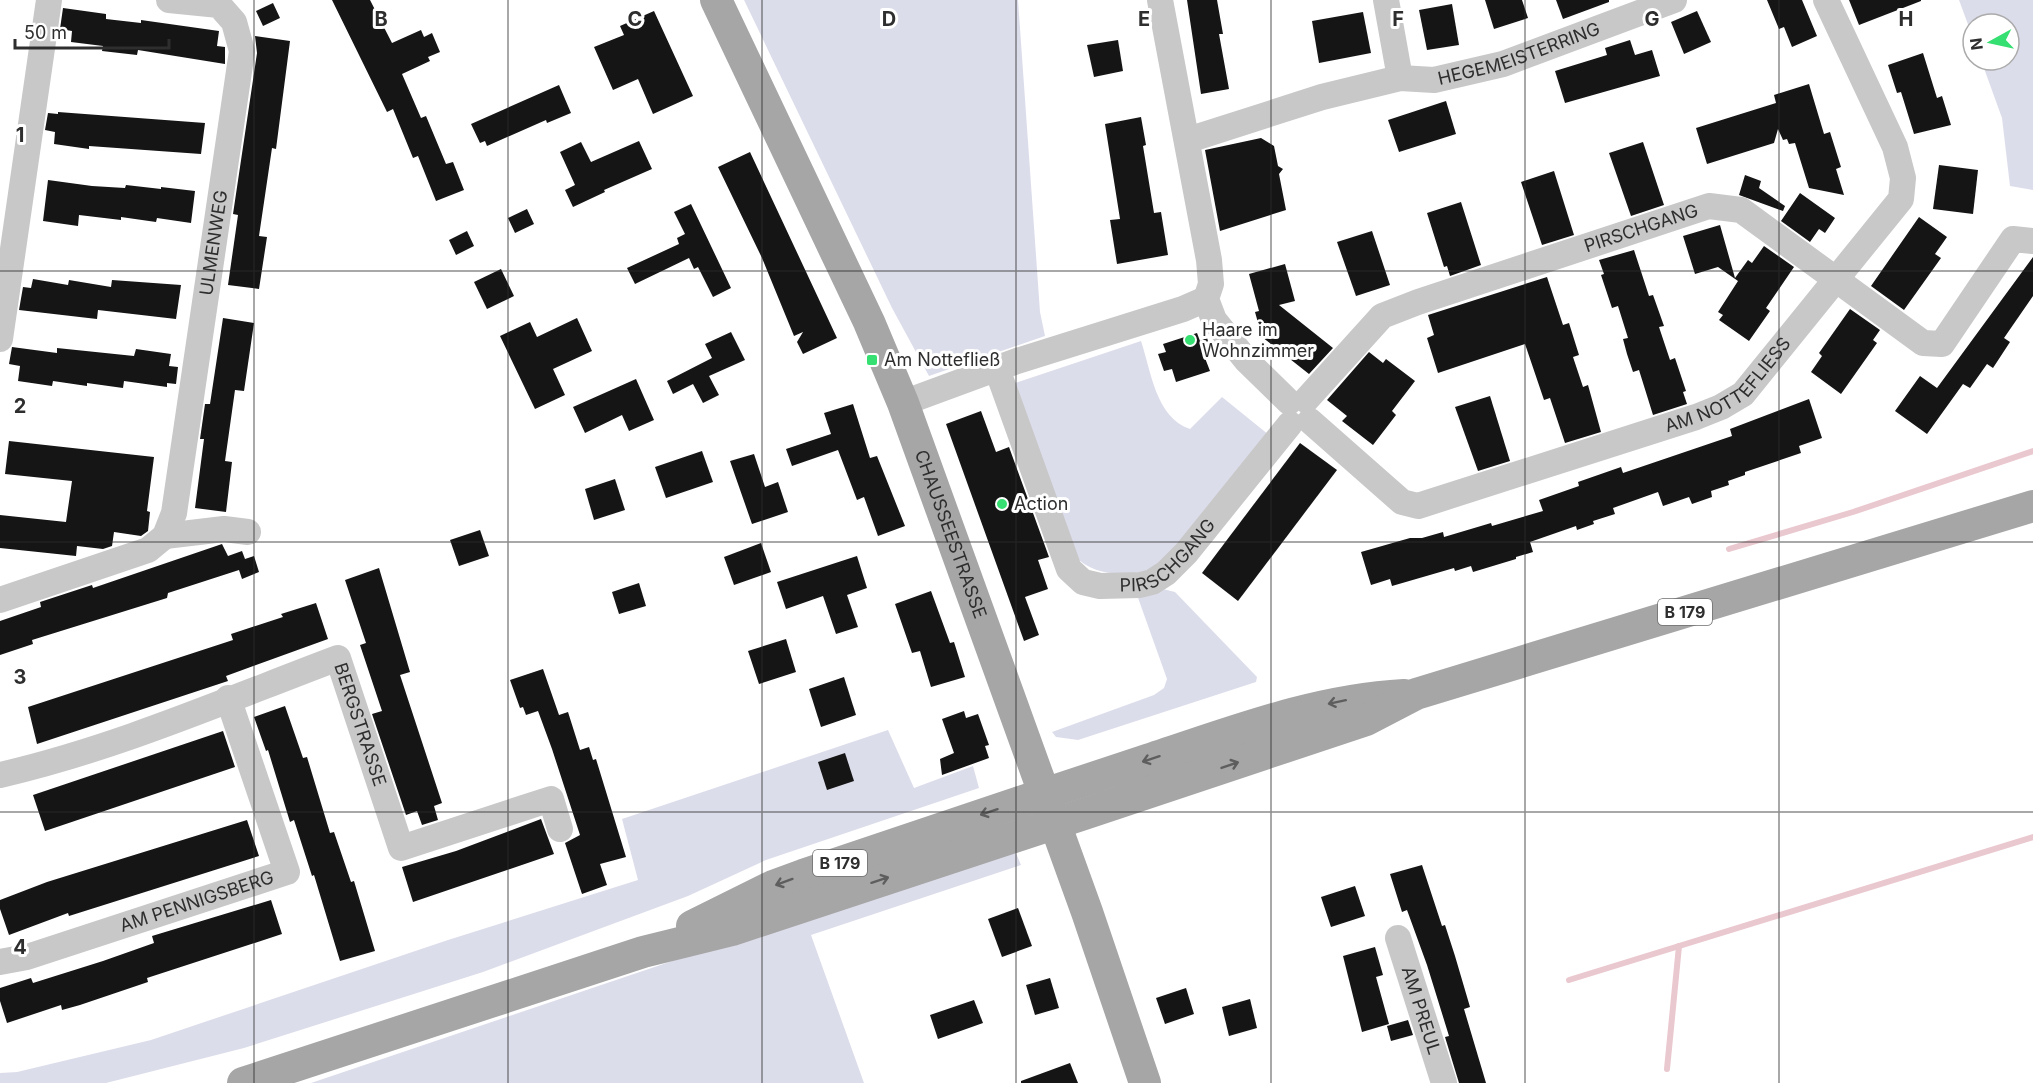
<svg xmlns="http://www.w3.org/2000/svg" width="2033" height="1083" font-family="Inter,sans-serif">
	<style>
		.green { fill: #dcddeb }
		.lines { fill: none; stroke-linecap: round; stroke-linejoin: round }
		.stream { stroke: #eac8cf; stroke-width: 6 }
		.building { fill: #151515 }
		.minor { stroke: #c8c8c8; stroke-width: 26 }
		.major { stroke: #a6a6a6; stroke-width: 32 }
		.oneway { stroke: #5e5e5e }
		.grid { fill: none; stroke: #2e2e2e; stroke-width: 1.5; stroke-opacity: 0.55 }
		.poi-dot { fill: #35df71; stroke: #fff; stroke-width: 2 }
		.labels { text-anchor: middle; stroke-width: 6; stroke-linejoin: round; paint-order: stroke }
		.shield { fill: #fff; stroke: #6d6d6d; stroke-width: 1.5 }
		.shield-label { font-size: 16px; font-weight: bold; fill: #2e2e2e }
		.street-label { font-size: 18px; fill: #2e2e2e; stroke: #fff }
		.poi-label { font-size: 18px; fill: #2e2e2e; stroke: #fff; text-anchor: start }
		.grid-label { font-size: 20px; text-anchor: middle; font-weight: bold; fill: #2e2e2e; stroke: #fff; stroke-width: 6; stroke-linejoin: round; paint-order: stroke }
	</style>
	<rect width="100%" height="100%" fill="#fff"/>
	<g class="green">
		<path d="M744 0H1018L1040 312 1045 336 929 376 892 308Z"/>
		<path d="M1959 0H2033V190L2010 186 2002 118 1981 60H2009V24H1973V38Z"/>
		<path d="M1141 341C1151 371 1156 418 1190 429L1222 397 1269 435 1158 567C1132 577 1095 578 1075 556L1012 384Z"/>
		<path d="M1163 589 1175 592 1257 677 1256 682 1078 740 1056 737 1052 732 1154 695 1164 688 1167 679 1137 595Z"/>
		<path d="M888 730 914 788 973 766 979 788 766 860 688 896 483 972 244 1048 106 1083H0V1073L17 1072 151 1040 448 940 638 880 622 819Z"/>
		<path d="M1013 846 1021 865 811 935 864 1083H311Z"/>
	</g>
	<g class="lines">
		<g class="stream">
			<path d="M1729 549 1853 512 2033 451"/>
			<path d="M1569 980 2033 837"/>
			<path d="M1667 1069 1679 946"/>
		</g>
	</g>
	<g class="building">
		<path d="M332 0H370L392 43 421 30 424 37 432 33 440 52 428 57 430 61 402 74 421 118 426 116 446 164 453 162 464 190 436 201 418 156 413 158 393 109 387 112Z"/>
		<path d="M1187 0H1217L1223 34H1219L1229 89 1201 94Z"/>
		<path d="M1485 0H1522L1528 18 1494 29Z"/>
		<path d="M1556 0H1609V2L1563 19Z"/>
		<path d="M1767 0H1802L1817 36 1792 47 1784 27 1779 29Z"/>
		<path d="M1849 0H1921V1L1859 25Z"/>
		<path d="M273 3 280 18 263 26 256 11Z"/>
		<path d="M1452 4 1459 45 1427 50 1419 10Z"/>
		<path d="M63 8 106 14V19L141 23V20L219 31 217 46 225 47V64L138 50 137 55 102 51 103 46 71 42 72 31 60 29Z"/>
		<path d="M654 11 693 96 653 114 638 79 613 90 594 47 624 35 620 26Z"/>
		<path d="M1697 11 1711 42 1684 54 1671 22Z"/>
		<path d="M1363 12 1371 53 1319 63 1312 21Z"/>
		<path d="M255 36 290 41 276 149 272 148 259 236 267 237 259 289 228 285 238 215 233 214 257 53Z"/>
		<path d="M1118 40 1123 71 1094 77 1087 45Z"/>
		<path d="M1630 40 1635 55 1652 50 1660 76 1565 103 1555 71 1607 55 1605 48Z"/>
		<path d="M1923 53 1937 98 1942 96 1951 125 1914 134 1901 92 1897 93 1888 65Z"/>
		<path d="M1809 84 1824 134 1830 132 1841 167 1836 169 1844 195 1809 188 1795 143 1789 144 1787 139 1783 140 1778 129 1774 143 1707 164 1696 128 1776 103 1774 95Z"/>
		<path d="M559 85 571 113 547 123 546 120 487 146 485 141 480 143 471 124Z"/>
		<path d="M1446 101 1456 134 1399 152 1388 120Z"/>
		<path d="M58 112 205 123 201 154 89 146V149L54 144 55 132 45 130 48 113 58 114Z"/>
		<path d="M1141 117 1146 145 1143 146 1154 213 1161 212 1168 255 1117 264 1110 220 1120 219 1105 124Z"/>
		<path d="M1261 138 1274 146 1278 166 1283 169 1279 174 1286 210 1220 231 1205 150Z"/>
		<path d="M639 141 652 169 604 190 605 192 573 207 565 190 575 185 560 152 581 142 591 162Z"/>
		<path d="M1643 142 1664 205 1631 216 1609 153Z"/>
		<path d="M750 152 837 338 803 354 797 342 803 332 794 336 762 258 718 167Z"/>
		<path d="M1939 165 1978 170 1973 214 1933 209Z"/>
		<path d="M1554 171 1574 235 1542 245 1521 182Z"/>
		<path d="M1745 175 1761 181 1759 188 1785 206 1783 211 1739 195Z"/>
		<path d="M48 180 92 186 125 188 126 185 161 189V187L195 191 191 223 157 218 156 222 121 217V220L79 215 78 226 43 221Z"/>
		<path d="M1800 193 1835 218 1825 233 1819 229 1810 242 1781 221Z"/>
		<path d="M1461 202 1481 265 1450 276 1447 266 1444 267 1427 213Z"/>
		<path d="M691 204 731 288 713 297 698 267 694 269 689 258 635 284 627 268 679 244 677 238 685 234 674 212Z"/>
		<path d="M527 209 534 224 515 233 508 218Z"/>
		<path d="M1919 217 1947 237 1935 254 1941 258 1904 310 1871 286Z"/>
		<path d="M1720 225 1735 278 1748 260 1752 263 1764 246 1794 267 1766 308 1770 311 1749 341 1719 320 1723 315 1718 312 1738 281 1718 267 1695 274 1683 236Z"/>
		<path d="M467 231 474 246 456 255 449 240Z"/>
		<path d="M1372 231 1390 285 1356 296 1337 242Z"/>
		<path d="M1634 250 1649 296 1653 295 1664 326 1659 327 1670 360 1675 358 1686 391 1683 392 1687 404 1653 415 1639 370 1633 372 1627 354 1623 339 1628 338 1618 306 1612 308 1601 275 1604 274 1599 260Z"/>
		<path d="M2033 257V296L2004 338 2010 342 1993 368 1987 364 1970 388 1963 384 1927 434 1895 411 1920 376 1937 388Z"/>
		<path d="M1285 264 1295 301 1279 305 1333 348 1309 374 1262 337 1255 312 1259 311 1249 274Z"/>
		<path d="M501 269 514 296 487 309 474 282Z"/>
		<path d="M1547 277 1563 325 1569 323 1579 355 1573 357 1583 387 1588 385 1601 432 1565 443 1550 398 1544 400 1525 344 1438 373 1427 338 1434 335 1428 315Z"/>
		<path d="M33 279 68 285 69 280 111 287 112 280 181 285 176 319 98 310 97 319 19 310 23 287 31 288Z"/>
		<path d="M1850 309 1880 330 1873 340 1877 343 1841 394 1811 372 1822 356 1819 353Z"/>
		<path d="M223 318 254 323 244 391 235 390 225 461 232 462 226 512 195 508 204 439H200L205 404H210Z"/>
		<path d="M577 318 592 351 553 369 565 395 535 409 500 336 530 322 537 337Z"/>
		<path d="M731 332 745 360 709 376 719 395 703 403 693 384 673 394 667 381 712 358 705 344Z"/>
		<path d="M1197 333 1200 341 1207 338 1213 355 1205 358 1210 371 1176 382 1172 369 1164 371 1158 354 1166 352 1163 344Z"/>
		<path d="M12 347 57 353V348L134 356 136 349 171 354 169 366 178 367 176 384 167 383V387L124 381 123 388 87 383V386L53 381 52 386 18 381 20 366 9 364Z"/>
		<path d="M1369 352 1383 363 1386 359 1415 381 1392 411 1396 415 1373 445 1342 421 1347 416 1327 400Z"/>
		<path d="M636 379 654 420 629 431 622 415 585 433 573 407Z"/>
		<path d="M1490 396 1510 461 1478 471 1455 407Z"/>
		<path d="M1809 399 1822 438 1799 446 1801 453 1745 472V475L1728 481 1729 485 1711 491 1712 497 1692 504 1689 497 1663 506 1658 492 1613 508 1615 514 1593 521 1594 524 1577 530 1576 526 1530 542 1533 552 1516 557V559L1473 572 1471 566 1455 571 1454 568 1392 586 1390 579 1371 585 1361 552 1410 538H1422L1443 532 1444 537 1491 523 1492 526 1543 511 1539 500 1579 486 1578 482 1621 467 1623 473 1732 436 1730 429Z"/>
		<path d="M853 404 870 458 877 456 905 526 878 536 864 497 857 500 838 450 792 466 786 449 831 434 824 413Z"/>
		<path d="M981 411 996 452 1009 447 1049 557 1038 560 1048 589 1025 597 1039 635 1024 641 946 424Z"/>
		<path d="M9 441 154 457 147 511 150 512 148 531 141 536 114 532 112 546 103 549 77 546 76 556 0 548V515L66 522 72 481 5 474Z"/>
		<path d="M1300 443 1337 470 1238 601 1202 573Z"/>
		<path d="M702 451 713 482 666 498 655 467Z"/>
		<path d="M754 454 765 487 778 482 788 512 752 524 730 461Z"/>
		<path d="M615 479 625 510 594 520 585 489Z"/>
		<path d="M480 530 489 556 459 566 450 540Z"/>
		<path d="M761 543 771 572 734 585 724 557Z"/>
		<path d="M222 544 228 556 242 551 245 559 254 556 259 572 242 579 239 570 168 593 167 598 32 640 33 644 0 655V621L41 607 40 602 92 585 93 588Z"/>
		<path d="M857 556 867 588 847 595 858 627 836 634 823 596 786 609 777 582Z"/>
		<path d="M379 568 410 672 400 675 442 803 434 806 438 820 422 825 417 811 406 815 372 714 382 711 360 645 366 643 345 580Z"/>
		<path d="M639 583 646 606 619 614 612 592Z"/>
		<path d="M931 591 950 643 954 642 965 677 931 687 920 651 912 653 895 604Z"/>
		<path d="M316 603 328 639 226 676 228 681 37 744 28 707 233 640 231 634 283 617 281 614Z"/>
		<path d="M786 639 796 672 759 684 748 651Z"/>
		<path d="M543 669 559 715 568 712 580 750 589 747 593 760 596 759 626 857 600 864 607 885 582 894 565 843 580 835 552 749 538 711 526 715 523 707 520 708 510 680Z"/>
		<path d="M844 677 856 715 821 727 809 689Z"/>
		<path d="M285 706 303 758 307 757 330 833 334 832 351 882 354 881 375 951 340 961 314 875 312 876 294 820 290 822 268 750 266 751 254 717Z"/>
		<path d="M964 711 966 718 978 714 989 745 985 746 989 758 942 775 940 759 954 753 942 719Z"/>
		<path d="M223 731 235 767 45 831 33 795Z"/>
		<path d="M845 753 854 781 827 790 818 762Z"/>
		<path d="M541 819 554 854 413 902 402 867 456 851Z"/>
		<path d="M247 820 259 856 69 916 68 913 9 935 0 909V900L47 882Z"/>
		<path d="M1422 865 1442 926 1445 925 1455 956 1470 1007 1464 1009 1486 1083H1459L1445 1037 1449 1036 1427 965 1407 910 1402 912 1390 874Z"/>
		<path d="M1355 886 1365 916 1331 927 1321 897Z"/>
		<path d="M271 900 282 934 147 978 148 982 80 1005 62 1010 61 1005 7 1023 0 1001V988L31 978 33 983 103 961 154 943 152 936Z"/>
		<path d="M1018 908 1032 946 1002 957 988 919Z"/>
		<path d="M1375 947 1383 975 1376 977 1389 1024 1362 1032 1343 956Z"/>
		<path d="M1050 978 1059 1008 1035 1015 1026 985Z"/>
		<path d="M1186 988 1194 1014 1165 1024 1156 998Z"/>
		<path d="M1250 999 1257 1028 1229 1036 1222 1007Z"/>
		<path d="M974 1000 983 1023 938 1039 930 1015Z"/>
		<path d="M1408 1020 1413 1035 1391 1041 1387 1026Z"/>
		<path d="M1070 1063 1078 1083H1021V1081Z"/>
	</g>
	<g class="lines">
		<g class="minor">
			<path d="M1160 0 1209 260 1211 284 1206 299 1214 320 1247 361 1289 402"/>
			<path d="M1386 0 1400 78"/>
			<path id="s1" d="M1188 140 1322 97 1400 78 1434 80 1503 64 1674 0"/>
			<path d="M0 339 49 0"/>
			<path id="s2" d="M997 369 1069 569 1083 582 1100 586 1140 585 1152 582 1166 573 1186 553 1290 424"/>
			<path id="s3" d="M1306 400 1382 316 1418 302 1709 206 1741 210 1923 343 1942 344 2013 239 2033 241"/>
			<path d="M903 403 1017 361 1183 309 1206 299"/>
			<path id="s4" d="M1310 421 1402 502 1418 506 1696 417 1721 407 1743 394 1901 199 1903 178 1895 147 1826 0"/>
			<path d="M165 536 224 529 248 532"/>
			<path id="s5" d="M0 600 148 550 165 536 174 513 242 51 234 22 219 5 169 0"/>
			<path id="s6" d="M0 775C117 748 226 700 338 658L401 848 551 799 560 829"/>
			<path id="s7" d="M1398 938 1444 1083"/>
			<path id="s8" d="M0 962 27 957 287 872 228 698"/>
		</g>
		<g class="major">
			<path id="s9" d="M716 0 869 322 903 403 1087 912 1145 1083"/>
			<path d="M692 926 773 886 803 875C917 837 1030 798 1144 761 1230 733 1313 700 1404 695"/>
			<path d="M243 1083 643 952 732 930 1084 814 1366 720 1416 694 2033 506"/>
		</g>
	</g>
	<defs><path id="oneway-shaft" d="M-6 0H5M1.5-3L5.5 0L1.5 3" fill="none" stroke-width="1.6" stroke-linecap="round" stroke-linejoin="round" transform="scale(1.5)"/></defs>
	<g class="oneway">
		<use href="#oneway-shaft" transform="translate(1337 702) rotate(168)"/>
		<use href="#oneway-shaft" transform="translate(1151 759) rotate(162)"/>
		<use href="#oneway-shaft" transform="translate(1230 765) rotate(-19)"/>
		<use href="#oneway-shaft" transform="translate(989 812) rotate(162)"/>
		<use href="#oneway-shaft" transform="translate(880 880) rotate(-18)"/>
		<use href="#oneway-shaft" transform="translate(784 882) rotate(160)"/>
	</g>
	<path class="grid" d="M254 0V1083M508 0V1083M762 0V1083M1016 0V1083M1271 0V1083M1525 0V1083M1779 0V1083M0 271H2033M0 542H2033M0 812H2033"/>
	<g class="poi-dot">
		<circle cx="1190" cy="340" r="6"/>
		<rect x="866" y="354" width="12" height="12" rx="3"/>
		<circle cx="1002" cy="504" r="6"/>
	</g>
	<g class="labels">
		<g class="shield">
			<rect x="1658" y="599" width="54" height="26" rx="4.5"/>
			<rect x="813" y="850" width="54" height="26" rx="4.5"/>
		</g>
		<g class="shield-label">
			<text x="1685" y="618">B 179</text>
			<text x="840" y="869">B 179</text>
		</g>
		<g class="street-label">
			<text dy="6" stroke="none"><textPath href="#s1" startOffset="344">HEGEMEISTERRING</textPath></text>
			<text dy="6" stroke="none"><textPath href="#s3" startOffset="387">PIRSCHGANG</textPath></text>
			<text dy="6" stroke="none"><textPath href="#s5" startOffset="476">ULMENWEG</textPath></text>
			<text dy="6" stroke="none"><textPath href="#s4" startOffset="476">AM NOTTEFLIESS</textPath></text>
			<text dy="6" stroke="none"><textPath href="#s9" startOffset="584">CHAUSSEESTRASSE</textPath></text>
			<text dy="6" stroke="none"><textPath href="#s2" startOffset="328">PIRSCHGANG</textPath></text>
			<text dy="6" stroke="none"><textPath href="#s6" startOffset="428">BERGSTRASSE</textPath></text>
			<text dy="6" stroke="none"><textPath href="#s8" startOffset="206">AM PENNIGSBERG</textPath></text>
			<text dy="6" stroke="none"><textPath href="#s7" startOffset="76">AM PREUL</textPath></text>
		</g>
		<g class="poi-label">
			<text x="1202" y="336">Haare im<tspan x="1202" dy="21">Wohnzimmer</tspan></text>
			<text x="884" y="366">Am Nottefließ</text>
			<text x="1014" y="510">Action</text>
		</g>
	</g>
	<g class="grid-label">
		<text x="381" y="26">B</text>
		<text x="635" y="26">C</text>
		<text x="889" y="26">D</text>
		<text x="1144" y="26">E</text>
		<text x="1398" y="26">F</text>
		<text x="1652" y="26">G</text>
		<text x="1906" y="26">H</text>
		<text x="20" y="142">1</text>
		<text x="20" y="413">2</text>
		<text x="20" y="684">3</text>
		<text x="20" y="954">4</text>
	</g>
	<g transform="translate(1991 42) rotate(262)"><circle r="28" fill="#ffffff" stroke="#ababab" stroke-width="1.5"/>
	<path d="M0-4.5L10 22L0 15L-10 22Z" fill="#35df71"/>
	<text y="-9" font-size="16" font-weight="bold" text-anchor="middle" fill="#2e2e2e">N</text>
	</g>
	<path d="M15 39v9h154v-9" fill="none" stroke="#2e2e2e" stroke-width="3"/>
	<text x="24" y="39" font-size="18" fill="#2e2e2e" stroke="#ffffff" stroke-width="4.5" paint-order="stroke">50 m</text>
</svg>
